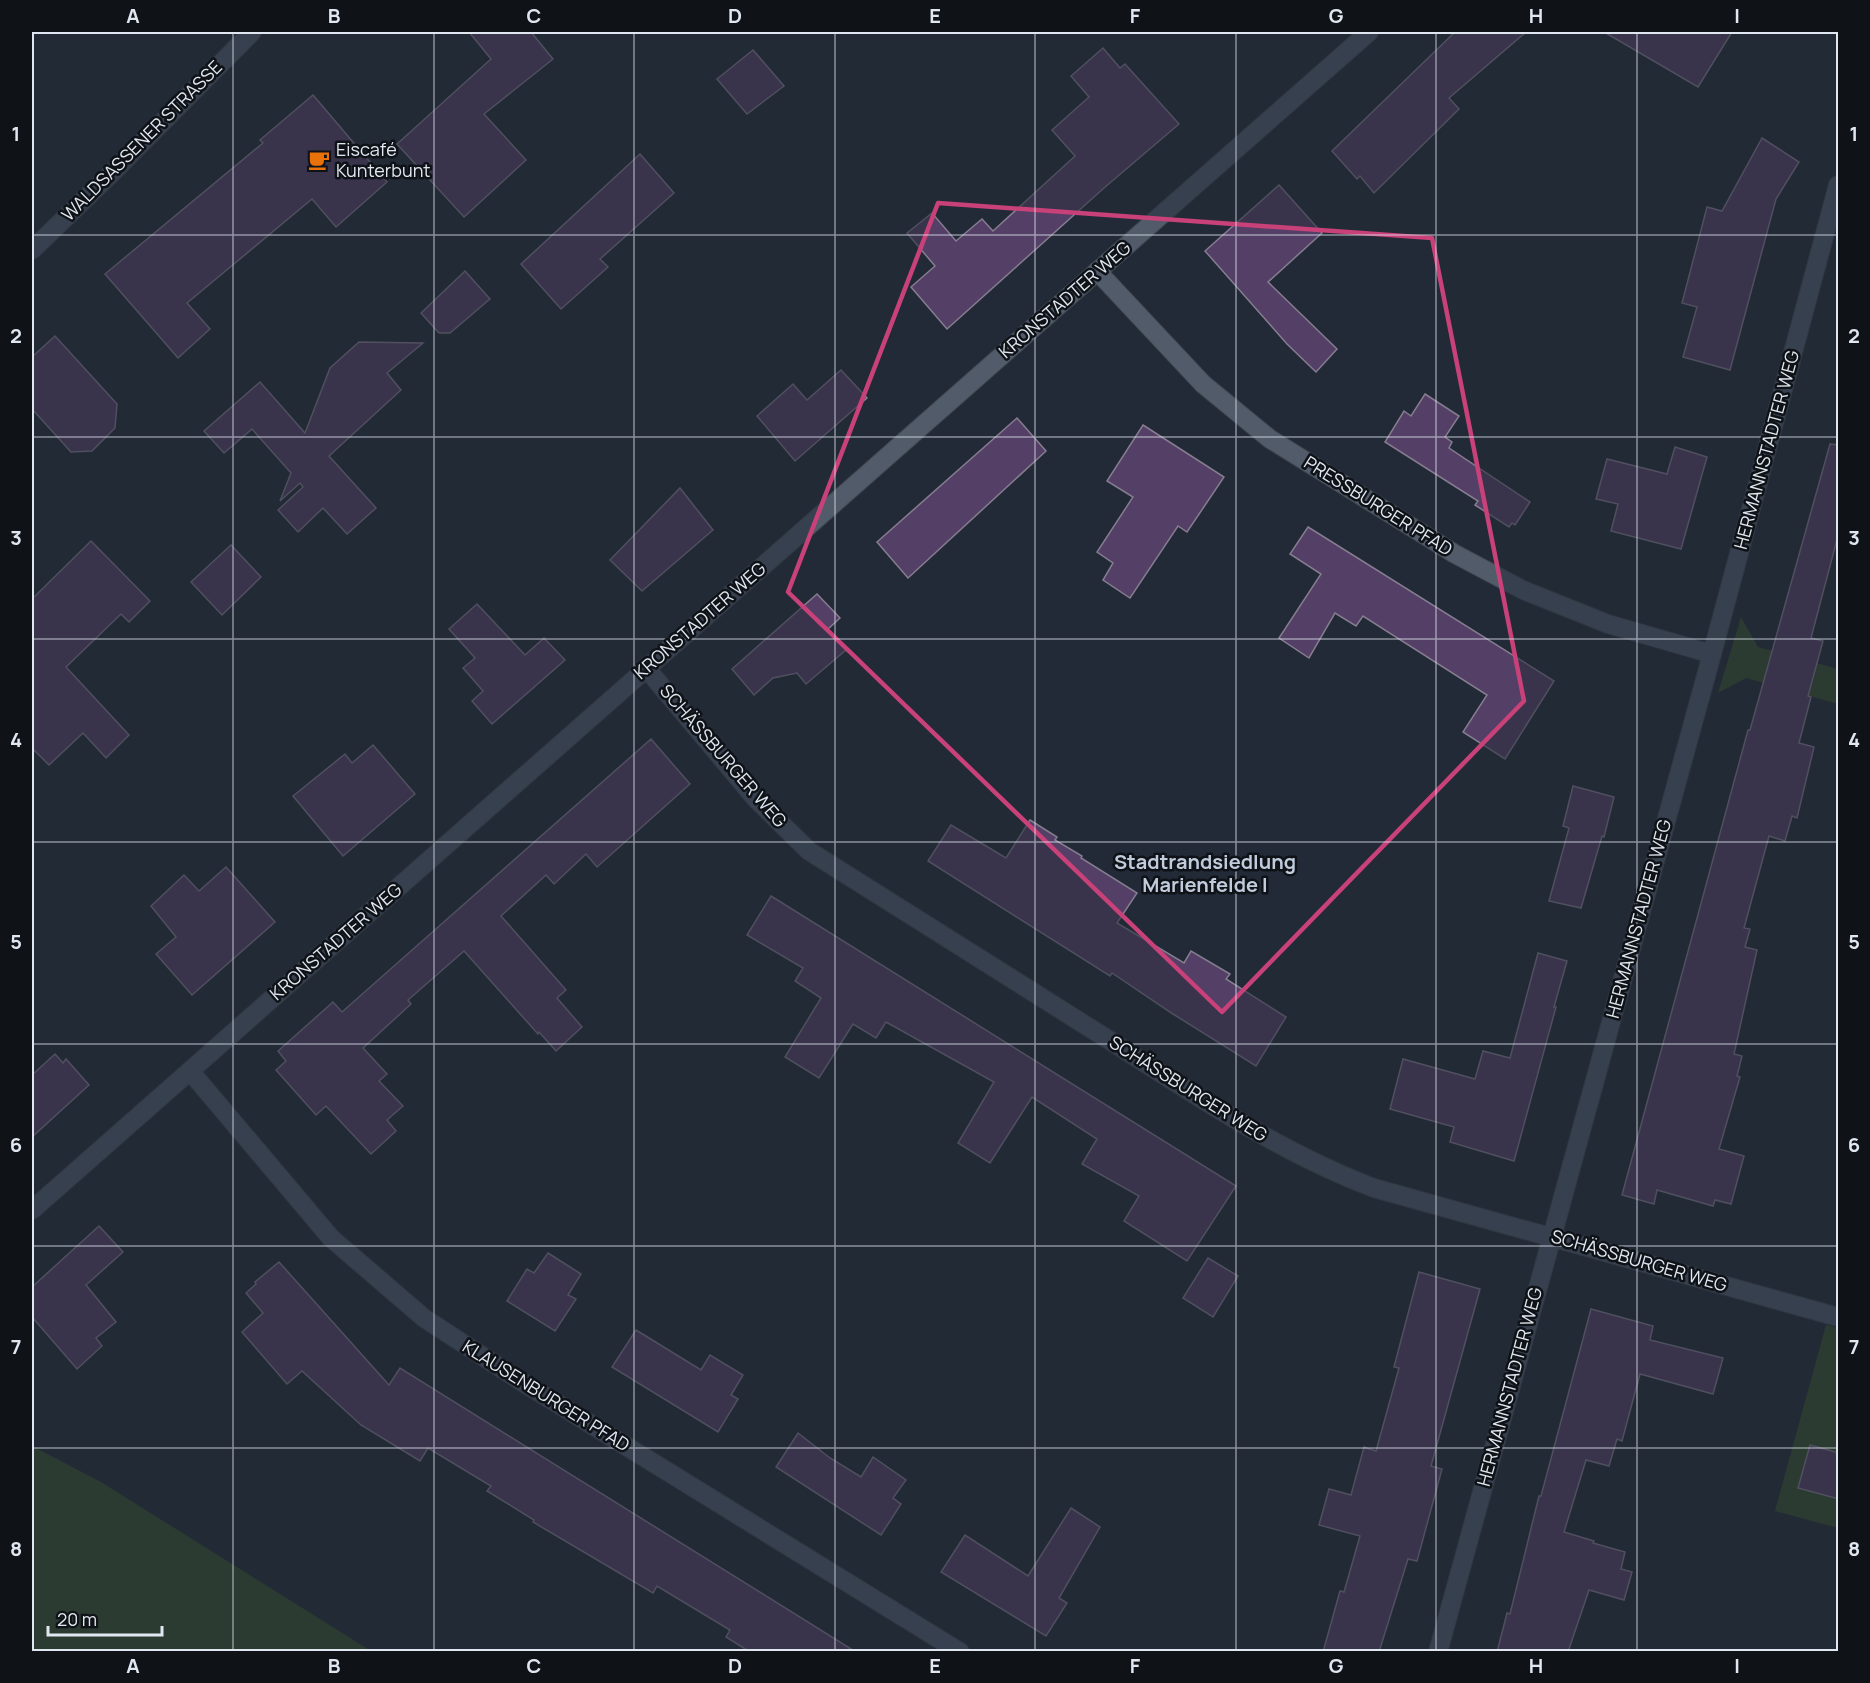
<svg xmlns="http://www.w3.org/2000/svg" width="1870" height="1683" font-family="Manrope,sans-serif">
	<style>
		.green { fill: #35502a }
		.building { fill: #543f67; stroke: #867d8f; stroke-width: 1.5 }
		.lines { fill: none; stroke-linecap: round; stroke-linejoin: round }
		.minor-casing { stroke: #3e4650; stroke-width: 20 }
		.minor { stroke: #515b6a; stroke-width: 18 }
		.marked { fill: none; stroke: #c84179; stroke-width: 4.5; stroke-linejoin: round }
		.grid { fill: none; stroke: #e1e7f0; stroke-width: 1.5; stroke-opacity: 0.55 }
		.labels { text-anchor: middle; stroke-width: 5; stroke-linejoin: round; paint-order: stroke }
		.street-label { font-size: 18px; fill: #e1e7f0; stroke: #0f1318 }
		.poi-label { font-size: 18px; fill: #e1e7f0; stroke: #0f1318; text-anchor: start }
		.neighbourhood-label { font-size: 20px; font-weight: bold; fill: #c0cbdc; stroke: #0f1318 }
		.neatline { fill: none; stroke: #e1e7f0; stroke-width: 2 }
		.grid-label { font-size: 20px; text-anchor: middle; font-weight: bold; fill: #e1e7f0 }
	</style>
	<rect width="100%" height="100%" fill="#222a37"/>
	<g class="green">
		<path d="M1741 617 1758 647 1838 669V704L1746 678 1718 693Z"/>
		<path d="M1826 1325 1838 1328V1528L1775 1511Z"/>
		<path d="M32 1446 101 1482 371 1651H32Z"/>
	</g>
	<g class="building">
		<path d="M469 32H531L553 59 484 114 526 160 464 217 397 144 491 59Z"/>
		<path d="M1455 32H1526L1449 98 1459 109 1374 193 1360 176 1357 179 1332 151Z"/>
		<path d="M1604 32H1732L1698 87Z"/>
		<path d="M1103 48 1120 68 1125 64 1179 124 1104 188 947 329 911 287 935 266 907 233 932 213 956 241 982 219 993 231 1075 156 1052 130 1089 97 1071 76Z"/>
		<path d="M753 50 784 86 747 114 717 79Z"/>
		<path d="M313 95 387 182 336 227 312 199 187 303 210 329 178 358 105 274 263 143 260 140Z"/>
		<path d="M1762 138 1799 162 1776 199 1730 370 1683 357 1697 307 1682 303 1707 207 1722 211Z"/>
		<path d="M640 154 674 193 600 259 608 267 561 309 521 264Z"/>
		<path d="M1279 185 1322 233 1268 282 1337 349 1316 372 1287 344 1205 251Z"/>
		<path d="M465 271 490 299 450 333H439L421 313Z"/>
		<path d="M55 336 117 404 115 428 92 451 71 452 32 409V357Z"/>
		<path d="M359 342 423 343 387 373 401 390 329 456 376 508 347 534 323 508 298 532 278 510 303 487 300 483 280 501 291 473 252 429 224 453 204 431 260 382 305 433 330 368Z"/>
		<path d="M841 370 867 398 795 461 757 416 793 384 807 400Z"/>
		<path d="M1425 394 1459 416 1445 437 1452 442 1449 448 1530 502 1515 525 1512 523 1509 527 1475 505 1478 501 1385 442 1404 411 1411 416Z"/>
		<path d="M1017 418 1046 451 908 578 877 542Z"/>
		<path d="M1143 425 1224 477 1187 532 1178 526 1130 598 1103 580 1113 563 1097 552 1133 497 1107 481Z"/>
		<path d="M1830 444 1839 445V532L1811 638 1823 641 1808 696 1811 697 1799 743 1814 747 1797 818 1792 816 1785 841 1769 836 1744 928 1750 929 1745 947 1757 950 1734 1054 1742 1056 1737 1076 1740 1077 1719 1149 1744 1156 1731 1204 1715 1200 1713 1206 1657 1190 1654 1204 1622 1195 1748 730H1750Z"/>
		<path d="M1675 447 1707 457 1681 549 1611 531 1618 504 1596 499 1607 459 1667 474Z"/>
		<path d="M680 488 713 530 642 591 610 560Z"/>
		<path d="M1308 527 1554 681 1505 759 1463 732 1487 695 1363 616 1356 626 1335 613 1309 658 1279 638 1321 574 1290 554Z"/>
		<path d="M91 541 150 601 129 622 121 614 66 667 129 735 106 758 83 733 49 765 32 748V599Z"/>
		<path d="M231 545 261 577 222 615 191 582Z"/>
		<path d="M817 594 840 618 827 630 846 650 806 684 797 673 773 678 754 695 732 669Z"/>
		<path d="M477 604 525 655 544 638 565 660 492 724 472 701 483 691 463 668 475 658 449 629Z"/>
		<path d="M651 739 690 784 597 867 586 854 554 884 546 875 501 916 566 990 557 998 582 1027 556 1051 539 1032 538 1034 464 951 408 1000 411 1004 363 1048 387 1074 379 1081 403 1106 387 1120 396 1131 371 1154 326 1106 316 1115 276 1070 286 1061 278 1051 333 1002 342 1012 351 1004Z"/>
		<path d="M373 745 415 794 343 856 293 796 345 754 352 763Z"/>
		<path d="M1573 786 1614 797 1604 837 1602 836 1581 908 1549 901 1569 828 1563 826Z"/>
		<path d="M1030 820 1057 837 1055 840 1082 856 1081 858 1137 893 1117 923 1184 963 1191 951 1230 974 1226 979 1286 1017 1256 1066 1173 1014 1112 973 1110 976 928 861 951 825 1006 858Z"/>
		<path d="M226 867 275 922 192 995 156 954 176 937 151 906 184 875 199 891Z"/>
		<path d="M771 896 1236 1186 1187 1261 1124 1221 1139 1196 1082 1164 1097 1139 1032 1097 990 1163 958 1143 994 1082 886 1022 876 1038 853 1024 819 1078 785 1057 821 998 795 981 803 968 747 935Z"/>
		<path d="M1538 953 1567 961 1554 1007H1556L1514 1161 1450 1142 1454 1127 1390 1109 1403 1059 1475 1079 1483 1051 1510 1058Z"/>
		<path d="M55 1054 63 1063 66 1059 89 1085 32 1137V1075Z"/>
		<path d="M99 1226 123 1252 86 1285 116 1322 96 1338 102 1346 77 1369 32 1317V1287Z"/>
		<path d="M548 1253 581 1274 568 1295 576 1299 555 1331 507 1301 527 1269 534 1273Z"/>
		<path d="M1208 1258 1238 1276 1213 1317 1183 1298Z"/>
		<path d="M279 1262 389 1385 400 1368 856 1652H750L726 1637 730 1630 657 1586 653 1593 533 1522 534 1520 487 1491 491 1486 428 1448 420 1461 361 1425 302 1371 287 1384 242 1332 263 1313 246 1293 256 1284 255 1282Z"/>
		<path d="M1419 1272 1480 1289 1431 1466 1442 1469 1417 1561 1408 1559 1379 1652H1323L1340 1591 1344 1592 1360 1536 1319 1525 1329 1489 1351 1495 1364 1447 1376 1451 1399 1368 1394 1367Z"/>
		<path d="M1591 1309 1653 1326 1650 1340 1723 1358 1713 1394 1640 1374 1622 1441 1617 1439 1609 1466 1586 1460 1564 1532 1594 1541 1593 1543 1625 1552 1621 1569 1632 1572 1624 1600 1589 1590 1568 1652H1497L1507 1613 1510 1614 1539 1496H1541Z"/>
		<path d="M636 1330 701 1370 710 1355 743 1375 731 1395 738 1399 718 1432 612 1367Z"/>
		<path d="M798 1433 830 1458 861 1477 873 1457 906 1480 893 1498 901 1504 881 1535 776 1467Z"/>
		<path d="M1810 1445 1839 1453V1499L1798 1488Z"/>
		<path d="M1071 1508 1100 1527 1059 1598 1067 1603 1046 1636 941 1572 965 1535 1028 1576Z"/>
	</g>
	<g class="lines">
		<defs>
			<g id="minor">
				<path d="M32 250 113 172 252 32"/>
				<path d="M1097 271 1203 384 1270 439 1455 554 1523 590 1608 624 1712 654"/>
				<path d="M646 668 756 799 809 851C909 914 1009 977 1109 1040 1195 1095 1279 1152 1374 1188L1838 1317"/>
				<path d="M190 1071 331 1238 424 1318 519 1380 960 1652"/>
				<path d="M32 1210 1369 32"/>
				<path d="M1438 1652 1712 654 1838 185"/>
			</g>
		</defs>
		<use href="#minor" class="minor-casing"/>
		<use href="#minor" class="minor"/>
	</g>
	<path d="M0 0H1870V1683H0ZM938 203 1432 238 1524 701 1222 1012 788 592Z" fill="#222a37" fill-opacity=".55" fill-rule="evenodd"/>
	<path class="marked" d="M938 203 1432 238 1524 701 1222 1012 788 592Z"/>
	<path class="grid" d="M233 32V1652M434 32V1652M634 32V1652M835 32V1652M1035 32V1652M1236 32V1652M1436 32V1652M1637 32V1652M32 235H1838M32 437H1838M32 639H1838M32 842H1838M32 1044H1838M32 1246H1838M32 1448H1838"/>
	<defs>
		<symbol id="cafe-bare" viewBox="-9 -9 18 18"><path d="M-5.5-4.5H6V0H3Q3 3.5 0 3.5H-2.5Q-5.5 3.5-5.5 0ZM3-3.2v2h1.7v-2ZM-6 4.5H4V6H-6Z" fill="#e8710a" stroke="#0f1318" stroke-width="2.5" paint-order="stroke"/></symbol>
	</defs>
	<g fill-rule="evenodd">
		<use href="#cafe-bare" x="304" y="145" width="30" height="30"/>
	</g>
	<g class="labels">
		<g class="street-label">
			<text transform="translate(142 141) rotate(-45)" y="6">WALDSASSENER STRASSE</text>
			<text transform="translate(1065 300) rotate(-41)" y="6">KRONSTADTER WEG</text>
			<text transform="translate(1767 450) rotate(-75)" y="6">HERMANNSTADTER WEG</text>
			<text transform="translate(1378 506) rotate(32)" y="6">PRESSBURGER PFAD</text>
			<text transform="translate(700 621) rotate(-41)" y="6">KRONSTADTER WEG</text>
			<text transform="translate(723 756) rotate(49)" y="6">SCHÄSSBURGER WEG</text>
			<text transform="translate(1639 919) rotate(-75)" y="6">HERMANNSTADTER WEG</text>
			<text transform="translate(336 942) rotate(-41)" y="6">KRONSTADTER WEG</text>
			<text transform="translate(1188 1089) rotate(32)" y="6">SCHÄSSBURGER WEG</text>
			<text transform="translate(1639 1261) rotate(16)" y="6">SCHÄSSBURGER WEG</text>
			<text transform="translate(1510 1387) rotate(-75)" y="6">HERMANNSTADTER WEG</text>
			<text transform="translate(546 1396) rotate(32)" y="6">KLAUSENBURGER PFAD</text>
		</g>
		<g class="poi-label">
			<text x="336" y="156">Eiscafé<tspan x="336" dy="21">Kunterbunt</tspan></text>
		</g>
		<g class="neighbourhood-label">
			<text x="1205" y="869">Stadtrandsiedlung<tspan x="1205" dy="23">Marienfelde I</tspan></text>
		</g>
	</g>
	<rect width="1870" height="1683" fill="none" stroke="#0f1318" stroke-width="66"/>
	<path d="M48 1626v9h114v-9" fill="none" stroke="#e1e7f0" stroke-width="3"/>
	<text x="57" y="1626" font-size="18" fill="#e1e7f0" stroke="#0f1318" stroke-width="4.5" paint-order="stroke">20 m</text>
	<rect x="33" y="33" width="1804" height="1617" class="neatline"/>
	<g class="grid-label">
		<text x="133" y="23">A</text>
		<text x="334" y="23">B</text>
		<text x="534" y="23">C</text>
		<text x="735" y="23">D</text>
		<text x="935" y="23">E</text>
		<text x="1135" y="23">F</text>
		<text x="1336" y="23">G</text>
		<text x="1536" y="23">H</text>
		<text x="1737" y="23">I</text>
		<text x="16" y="141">1</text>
		<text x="1854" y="141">1</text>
		<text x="16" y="343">2</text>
		<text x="1854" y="343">2</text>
		<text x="16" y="545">3</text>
		<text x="1854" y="545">3</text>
		<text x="16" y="747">4</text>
		<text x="1854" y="747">4</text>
		<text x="16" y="949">5</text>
		<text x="1854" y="949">5</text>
		<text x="16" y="1152">6</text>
		<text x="1854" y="1152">6</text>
		<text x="16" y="1354">7</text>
		<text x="1854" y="1354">7</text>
		<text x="16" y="1556">8</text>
		<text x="1854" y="1556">8</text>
		<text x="133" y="1673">A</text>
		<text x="334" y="1673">B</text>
		<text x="534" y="1673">C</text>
		<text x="735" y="1673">D</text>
		<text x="935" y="1673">E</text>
		<text x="1135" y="1673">F</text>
		<text x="1336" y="1673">G</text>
		<text x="1536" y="1673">H</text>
		<text x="1737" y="1673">I</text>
	</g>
</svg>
